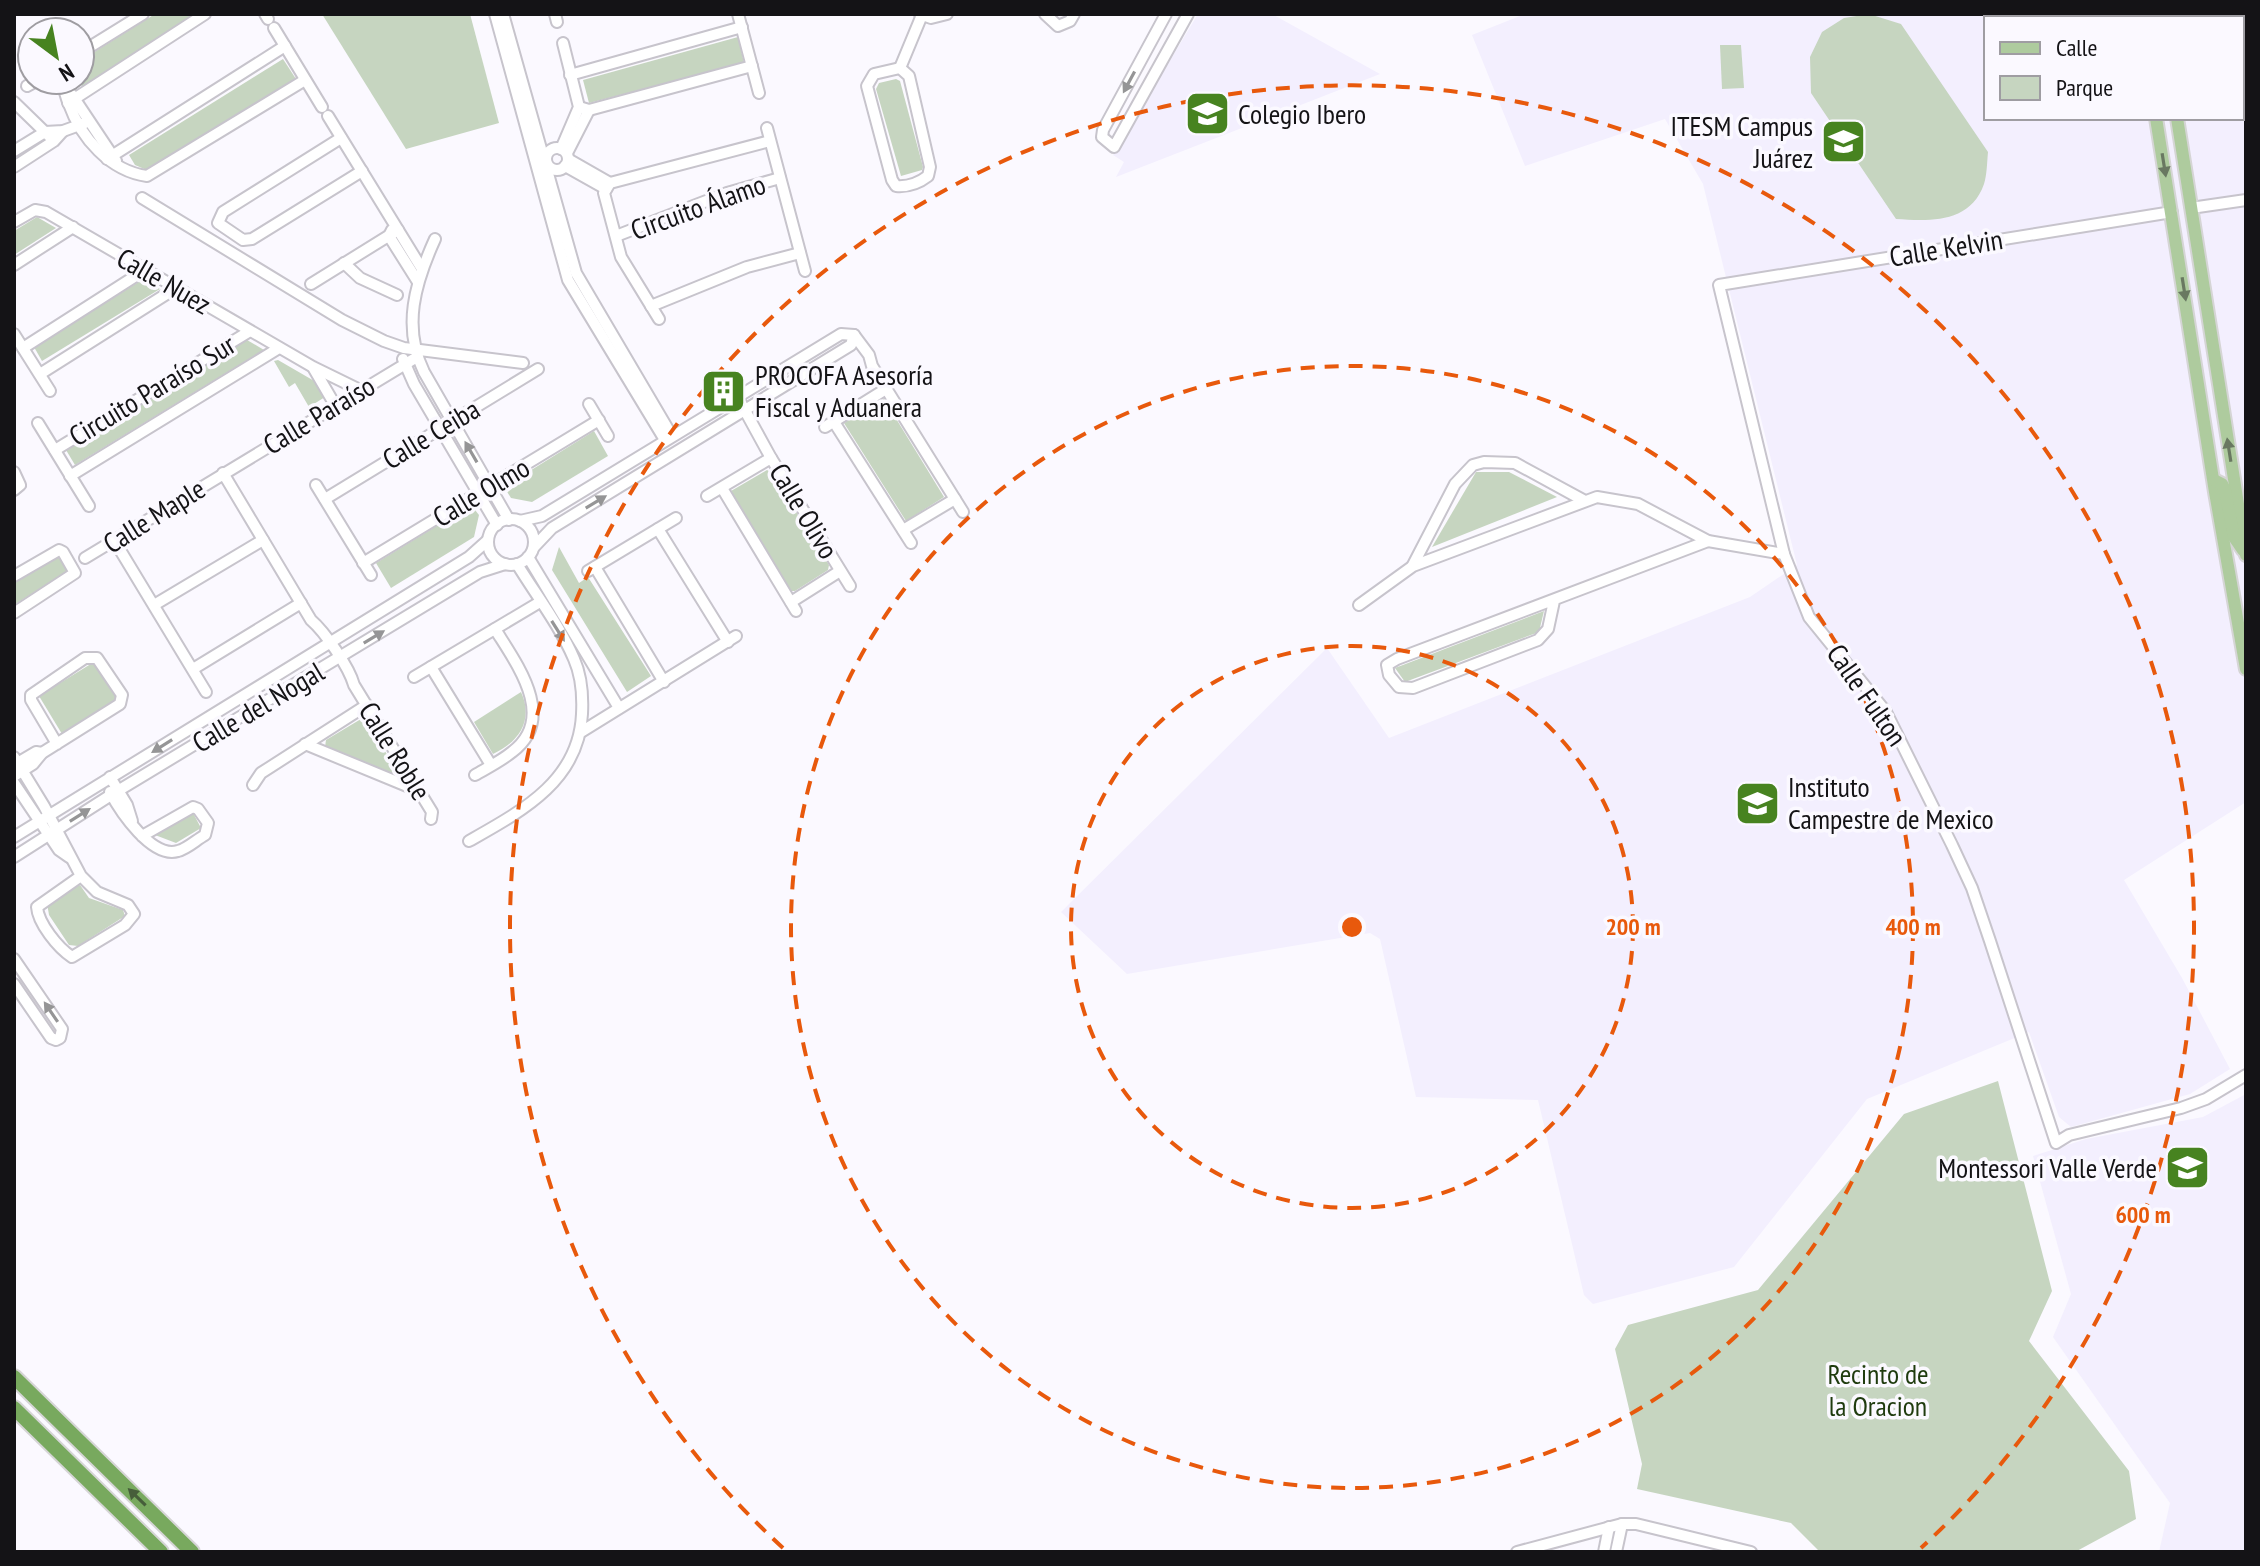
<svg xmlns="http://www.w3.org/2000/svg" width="2260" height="1566" font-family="'PT Sans Narrow',sans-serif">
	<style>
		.built { fill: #f3effe }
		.green { fill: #c6d5c0 }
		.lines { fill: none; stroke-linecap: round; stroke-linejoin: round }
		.minor-casing { stroke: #c7c4cc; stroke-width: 14 }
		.major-casing { stroke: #d5d5d5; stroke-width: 16 }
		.highway-casing { stroke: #d5d5d5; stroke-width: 18 }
		.minor { stroke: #fff; stroke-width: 10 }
		.major { stroke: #aecb9e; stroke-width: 12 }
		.highway { stroke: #78a95e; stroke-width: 14 }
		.oneway { fill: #959596 }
		.oneway2 { fill: #697861 }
		.oneway3 { fill: #465e3a }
		.ring { fill: none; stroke: #e8590c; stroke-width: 4; stroke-dasharray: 14 10 }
		.labels { text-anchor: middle; stroke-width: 7; stroke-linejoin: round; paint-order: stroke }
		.poi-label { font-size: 28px; fill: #141316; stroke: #fbf9ff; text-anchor: start }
		.street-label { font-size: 28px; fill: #141316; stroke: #fbf9ff }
		.park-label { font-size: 28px; fill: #1f3b0e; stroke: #fbf9ff }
		.centre { fill: #e8590c; stroke: #fbf9ff; stroke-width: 4 }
		.ring-label { font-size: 24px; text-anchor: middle; font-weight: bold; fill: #e8590c; stroke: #fbf9ff; stroke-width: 7; stroke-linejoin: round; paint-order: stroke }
	</style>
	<rect width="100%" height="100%" fill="#fbf9ff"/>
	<g class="built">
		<path d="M1198 14H1272L1380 74 1116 177 1124 162 1113 155Z"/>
		<path d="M1525 14H1988L1986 118H2242V18H1990L1989 14H2246V802L2124 880 2182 978 2230 1069 2190 1094 2071 1127 2059 1117 2029 1032 1867 1099 1734 1267 1593 1304 1584 1295 1538 1100 1416 1097 1380 939 1370 933 1127 974 1061 912 1327 648 1389 738 1750 597 1797 565 1703 184 1665 119 1525 166 1472 35Z"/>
		<path d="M2246 1094V1552H2159L2170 1503 2053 1337 2071 1294 2033 1156 2086 1139 2203 1117Z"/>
	</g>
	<g class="green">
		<path d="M155 14H201L83 88 78 80H80V61Z"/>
		<path d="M322 14H470L499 123 406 149Z"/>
		<path d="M1869 14 1901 24 1988 152C1987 162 1987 175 1984 184 1970 224 1929 221 1896 219L1811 93 1810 57 1822 32 1844 18Z"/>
		<path d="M738 37 744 63 589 103 583 80Z"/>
		<path d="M1720 45H1741L1744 88 1722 89Z"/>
		<path d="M283 59 296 79 149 171 135 165 129 155Z"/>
		<path d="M896 79 900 81 923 167 922 170 901 176 876 89 879 83Z"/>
		<path d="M37 217 56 228 14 255V231Z"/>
		<path d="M142 280 160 289 42 361 34 347Z"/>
		<path d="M247 340 264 350 75 465 66 450Z"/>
		<path d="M278 360 316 382 325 397 309 407 295 383 289 387 274 361Z"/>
		<path d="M884 399 944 497 906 521 844 423Z"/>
		<path d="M594 431 608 456 532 502 511 498 504 487Z"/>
		<path d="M767 470 772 473 829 565 828 570 795 591H791L732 497 731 491Z"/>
		<path d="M1476 472H1509L1557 497 1432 547Z"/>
		<path d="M471 505 479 515 474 537 391 588 376 563Z"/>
		<path d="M559 547 579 583 588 577 651 676 627 692 552 570Z"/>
		<path d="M59 555 69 570 14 605V583Z"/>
		<path d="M1544 611 1539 632 1405 682 1395 668Z"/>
		<path d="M94 662 119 699 62 734 39 696Z"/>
		<path d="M521 692C534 720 519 742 493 754L474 722Z"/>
		<path d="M361 719 368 723 403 781 325 747 326 740Z"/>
		<path d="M192 811 201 828 176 843 155 835Z"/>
		<path d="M80 885 89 898 123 910 125 916 78 946 69 945 49 915 47 903Z"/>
		<path d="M1998 1081 2052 1291 2029 1341 2129 1471 2136 1519 2075 1552H1820L1791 1523 1637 1489 1642 1464 1615 1349 1628 1325 1758 1290 1904 1114Z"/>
	</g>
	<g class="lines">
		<defs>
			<g id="minor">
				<path d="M265 14 268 19"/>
				<path d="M495 14 568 280 665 440"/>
				<path d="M503 14 576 273 672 436"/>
				<path d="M555 14 557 22"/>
				<path d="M738 14 759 93"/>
				<path d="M920 14 931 18 947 14"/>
				<path d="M1045 14 1058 26 1070 21 1074 14"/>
				<path d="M1166 14 1103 130 1102 137 1114 147 1188 14"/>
				<path d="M274 28 322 107"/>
				<path d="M80 53 143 14"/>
				<path d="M900 68 909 76 930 167 928 176C919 183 908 187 896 186L892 180 867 86 874 74Z"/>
				<path d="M900 68 922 15"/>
				<path d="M570 75 742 27"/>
				<path d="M60 80C65 88 65 96 69 104 81 138 110 171 147 176L305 80"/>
				<path d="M27 86 38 80"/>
				<path d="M72 95 116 161"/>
				<path d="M14 102 50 137"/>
				<path d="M68 103 205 14"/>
				<path d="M579 107 589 110 752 66"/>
				<path d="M328 116 422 269"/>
				<path d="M767 128 805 271"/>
				<path d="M341 138 223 212 218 223 243 240 252 239 362 171"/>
				<circle cx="557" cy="159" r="11"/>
				<path d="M561 149 579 107 563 43"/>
				<path d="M14 151 45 132 63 131 85 123"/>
				<path d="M567 153 589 110"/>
				<path d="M107 159 285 46"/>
				<path d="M568 159 610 183"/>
				<path d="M565 166 606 189"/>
				<path d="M14 167 54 141 63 131"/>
				<path d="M142 198 342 320 384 341 404 348 523 363"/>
				<path d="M2191 208 2246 200"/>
				<path d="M2172 212 1719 285 1784 554 1809 617 1886 712 1952 845 1972 888 1990 941 2056 1143 2069 1135 2181 1108 2206 1099 2246 1075"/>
				<path d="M14 222 35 210 46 212 313 367 360 390"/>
				<path d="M392 230 389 236 418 282"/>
				<path d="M616 236 727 193 780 178"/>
				<path d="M435 239C415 283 402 327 424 372L509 520"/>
				<path d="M344 263 360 278 397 295"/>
				<path d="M14 265 73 227"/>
				<path d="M311 284 398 230"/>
				<path d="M651 306 747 267 800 253"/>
				<path d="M659 319 621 257 604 193 610 183 770 141"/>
				<path d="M14 334 50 391"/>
				<path d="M854 335 869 355 872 366 963 512"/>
				<path d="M23 348 145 270"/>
				<path d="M403 359 414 384 497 525"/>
				<path d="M314 369 335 405"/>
				<path d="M40 374 176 288"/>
				<path d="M737 396 771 458 850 586"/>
				<path d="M589 404 608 436"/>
				<path d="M834 422 911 543"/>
				<path d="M38 423 89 506"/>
				<path d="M825 427 886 389"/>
				<path d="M55 450 250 331"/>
				<path d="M14 472 20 485 14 490"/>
				<path d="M223 473 311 620C325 632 349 667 354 685L432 812 431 819"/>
				<path d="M70 476 279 348"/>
				<path d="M316 485 371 575"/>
				<path d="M722 488 796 611"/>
				<path d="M707 496 771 458"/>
				<path d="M325 499 538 369"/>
				<circle cx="511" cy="542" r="23"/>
				<path d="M520 521 542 516 841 334 854 335"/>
				<path d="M658 529 728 642"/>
				<path d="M903 530 955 499"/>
				<path d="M114 540 206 692"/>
				<path d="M534 547 552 528 851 345 854 335"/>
				<path d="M528 557 619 708"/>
				<path d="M85 558 417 357"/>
				<path d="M363 563 599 420"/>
				<path d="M1413 565 1455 484 1473 465 1484 462 1515 463 1583 500"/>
				<path d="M595 567 664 682"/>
				<path d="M588 571 676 518"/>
				<path d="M14 576 59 550 63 552 75 573 14 613"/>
				<path d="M1554 601 1548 629 1538 640 1413 688 1399 687 1389 675 1387 665 1397 659 1708 541"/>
				<path d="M791 602 840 571"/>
				<path d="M154 605 263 540"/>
				<path d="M1359 605 1413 566 1597 497 1638 504 1708 541 1784 554"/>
				<path d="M431 667 491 765"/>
				<path d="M193 669 301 603"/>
				<path d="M414 677 540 602"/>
				<path d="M581 732 736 636"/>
				<path d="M305 744 419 791"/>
				<path d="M14 757 44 806 81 876 97 892 128 905 134 914 125 925 72 957C58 948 38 923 37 907L81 876"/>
				<path d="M14 765 36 752 42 753"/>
				<path d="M475 775C487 768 501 761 512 752 558 718 516 663 495 629"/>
				<path d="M14 776 33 764 42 753 120 704 122 695 97 658H85L31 695V700L57 744"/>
				<path d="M110 777 127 805 132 821"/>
				<path d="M14 783 59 850 69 857"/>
				<path d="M253 785 261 773 367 705"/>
				<path d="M110 792C120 811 152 859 178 851 187 849 196 840 205 835L208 823 198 809 193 807 142 836"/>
				<path d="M14 837 469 557 488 540"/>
				<path d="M469 841C522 811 579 781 582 714 583 695 582 677 574 659 560 626 536 595 517 564"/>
				<path d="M14 857 111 795 480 572 505 564"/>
				<path d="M14 959 62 1029 60 1038 56 1040 51 1038 14 984"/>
				<path d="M1517 1552 1622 1524H1636L1751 1552"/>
				<path d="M1604 1552 1609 1527"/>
				<path d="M1616 1552 1622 1524"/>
			</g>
			<g id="major">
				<path d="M2139 14 2140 18"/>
				<path d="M2161 14V18"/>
				<path d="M2156 118 2215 492 2246 669"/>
				<path d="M2177 118 2246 555"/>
				<path d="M2214 480 2222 484 2225 490 2234 537 2243 550"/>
			</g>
			<g id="highway">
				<path d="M14 1377 192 1552"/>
				<path d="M14 1408 161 1552"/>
			</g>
		</defs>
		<use href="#minor" class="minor-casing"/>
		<use href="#major" class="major-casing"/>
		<use href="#highway" class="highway-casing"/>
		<use href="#minor" class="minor"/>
		<use href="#major" class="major"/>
		<use href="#highway" class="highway"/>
	</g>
	<defs><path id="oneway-solid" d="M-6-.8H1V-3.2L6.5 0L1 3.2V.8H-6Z" transform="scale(2)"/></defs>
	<g class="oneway">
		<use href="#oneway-solid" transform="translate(1129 82) rotate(118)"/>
		<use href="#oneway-solid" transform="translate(471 452) rotate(-120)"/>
		<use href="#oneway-solid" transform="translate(596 502) rotate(-31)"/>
		<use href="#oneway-solid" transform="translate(558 631) rotate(58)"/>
		<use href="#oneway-solid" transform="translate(374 637) rotate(-31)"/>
		<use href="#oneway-solid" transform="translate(162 746) rotate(148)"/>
		<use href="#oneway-solid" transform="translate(80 815) rotate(-32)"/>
		<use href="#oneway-solid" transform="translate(51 1012) rotate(-124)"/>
	</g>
	<g class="oneway2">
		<use href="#oneway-solid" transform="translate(2164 165) rotate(81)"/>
		<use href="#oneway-solid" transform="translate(2184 289) rotate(81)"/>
		<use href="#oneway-solid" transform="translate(2229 450) rotate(-99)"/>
	</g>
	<use class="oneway3" href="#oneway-solid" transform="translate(137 1497) rotate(-136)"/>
	<g class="ring">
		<circle cx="1352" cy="927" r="281"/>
		<circle cx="1352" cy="927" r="561"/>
		<path d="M783 1548A842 842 0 1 1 1921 1548"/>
	</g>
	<defs>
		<symbol id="school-square" viewBox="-11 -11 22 22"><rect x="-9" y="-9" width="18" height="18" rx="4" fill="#478320" stroke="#fbf9ff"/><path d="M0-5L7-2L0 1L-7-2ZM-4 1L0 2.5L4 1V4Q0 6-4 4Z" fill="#fff"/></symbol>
		<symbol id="university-square" viewBox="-11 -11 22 22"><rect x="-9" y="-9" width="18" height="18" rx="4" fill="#478320" stroke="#fbf9ff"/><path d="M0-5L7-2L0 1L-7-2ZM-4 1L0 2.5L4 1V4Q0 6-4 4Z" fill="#fff"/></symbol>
		<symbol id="building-square" viewBox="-11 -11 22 22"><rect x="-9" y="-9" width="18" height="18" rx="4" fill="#478320" stroke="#fbf9ff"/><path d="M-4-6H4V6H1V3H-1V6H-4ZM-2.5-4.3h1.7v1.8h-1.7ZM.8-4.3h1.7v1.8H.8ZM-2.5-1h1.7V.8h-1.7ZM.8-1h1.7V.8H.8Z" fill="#fff"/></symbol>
	</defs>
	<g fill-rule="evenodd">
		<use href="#school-square" x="1182" y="88" width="51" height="51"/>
		<use href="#university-square" x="1818" y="116" width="51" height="51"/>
		<use href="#building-square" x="698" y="366" width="51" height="51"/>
		<use href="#school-square" x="1732" y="778" width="51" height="51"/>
		<use href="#school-square" x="2162" y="1142" width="51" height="51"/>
	</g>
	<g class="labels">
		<g class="poi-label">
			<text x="1238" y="124">Colegio Ibero</text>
			<text x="1813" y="136" text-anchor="end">ITESM Campus<tspan x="1813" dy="32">Juárez</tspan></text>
			<text x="755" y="385">PROCOFA Asesoría<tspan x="755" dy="32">Fiscal y Aduanera</tspan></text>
			<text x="1788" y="797">Instituto<tspan x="1788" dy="32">Campestre de Mexico</tspan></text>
			<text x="2157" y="1178" text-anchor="end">Montessori Valle Verde</text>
		</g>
		<g class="street-label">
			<text transform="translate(698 207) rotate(-20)" y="10">Circuito Álamo</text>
			<text transform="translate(1946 248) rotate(-9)" y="10">Calle Kelvin</text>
			<text transform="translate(164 281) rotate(30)" y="10">Calle Nuez</text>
			<text transform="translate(152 390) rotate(-31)" y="10">Circuito Paraíso Sur</text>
			<text transform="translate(319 415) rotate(-31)" y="10">Calle Paraíso</text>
			<text transform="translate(431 434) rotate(-31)" y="10">Calle Ceiba</text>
			<text transform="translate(481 492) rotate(-31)" y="10">Calle Olmo</text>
			<text transform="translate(804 511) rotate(59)" y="10">Calle Olivo</text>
			<text transform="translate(154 516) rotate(-32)" y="10">Calle Maple</text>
			<text transform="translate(1867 695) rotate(55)" y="10">Calle Fulton</text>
			<text transform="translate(258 707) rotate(-31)" y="10">Calle del Nogal</text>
			<text transform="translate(395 751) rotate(58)" y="10">Calle Roble</text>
		</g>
		<g class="park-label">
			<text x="1878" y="1384">Recinto de<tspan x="1878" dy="32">la Oracion</tspan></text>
		</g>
	</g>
	<circle cx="1352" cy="927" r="12" class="centre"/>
	<g class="ring-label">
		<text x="1633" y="935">200 m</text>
		<text x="1913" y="935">400 m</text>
		<text x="2143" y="1223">600 m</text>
	</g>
	<rect width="2260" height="1566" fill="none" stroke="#141316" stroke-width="32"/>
	<rect x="1984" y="16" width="260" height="104" fill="#fbf9ff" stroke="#9f9da2" stroke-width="2"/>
	<rect x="2000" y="42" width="40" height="12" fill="#aecb9e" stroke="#9f9da2" stroke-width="2"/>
	<text x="2056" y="56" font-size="24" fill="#141316">Calle</text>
	<rect x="2000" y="76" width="40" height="24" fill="#c6d5c0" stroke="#9f9da2" stroke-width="2"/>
	<text x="2056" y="96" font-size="24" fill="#141316">Parque</text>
	<g transform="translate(56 56) rotate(148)"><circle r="38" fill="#fbf9ff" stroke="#9f9da2" stroke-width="2"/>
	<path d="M0-6L14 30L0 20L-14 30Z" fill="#478320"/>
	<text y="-12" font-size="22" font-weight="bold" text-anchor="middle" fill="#141316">N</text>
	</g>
</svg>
